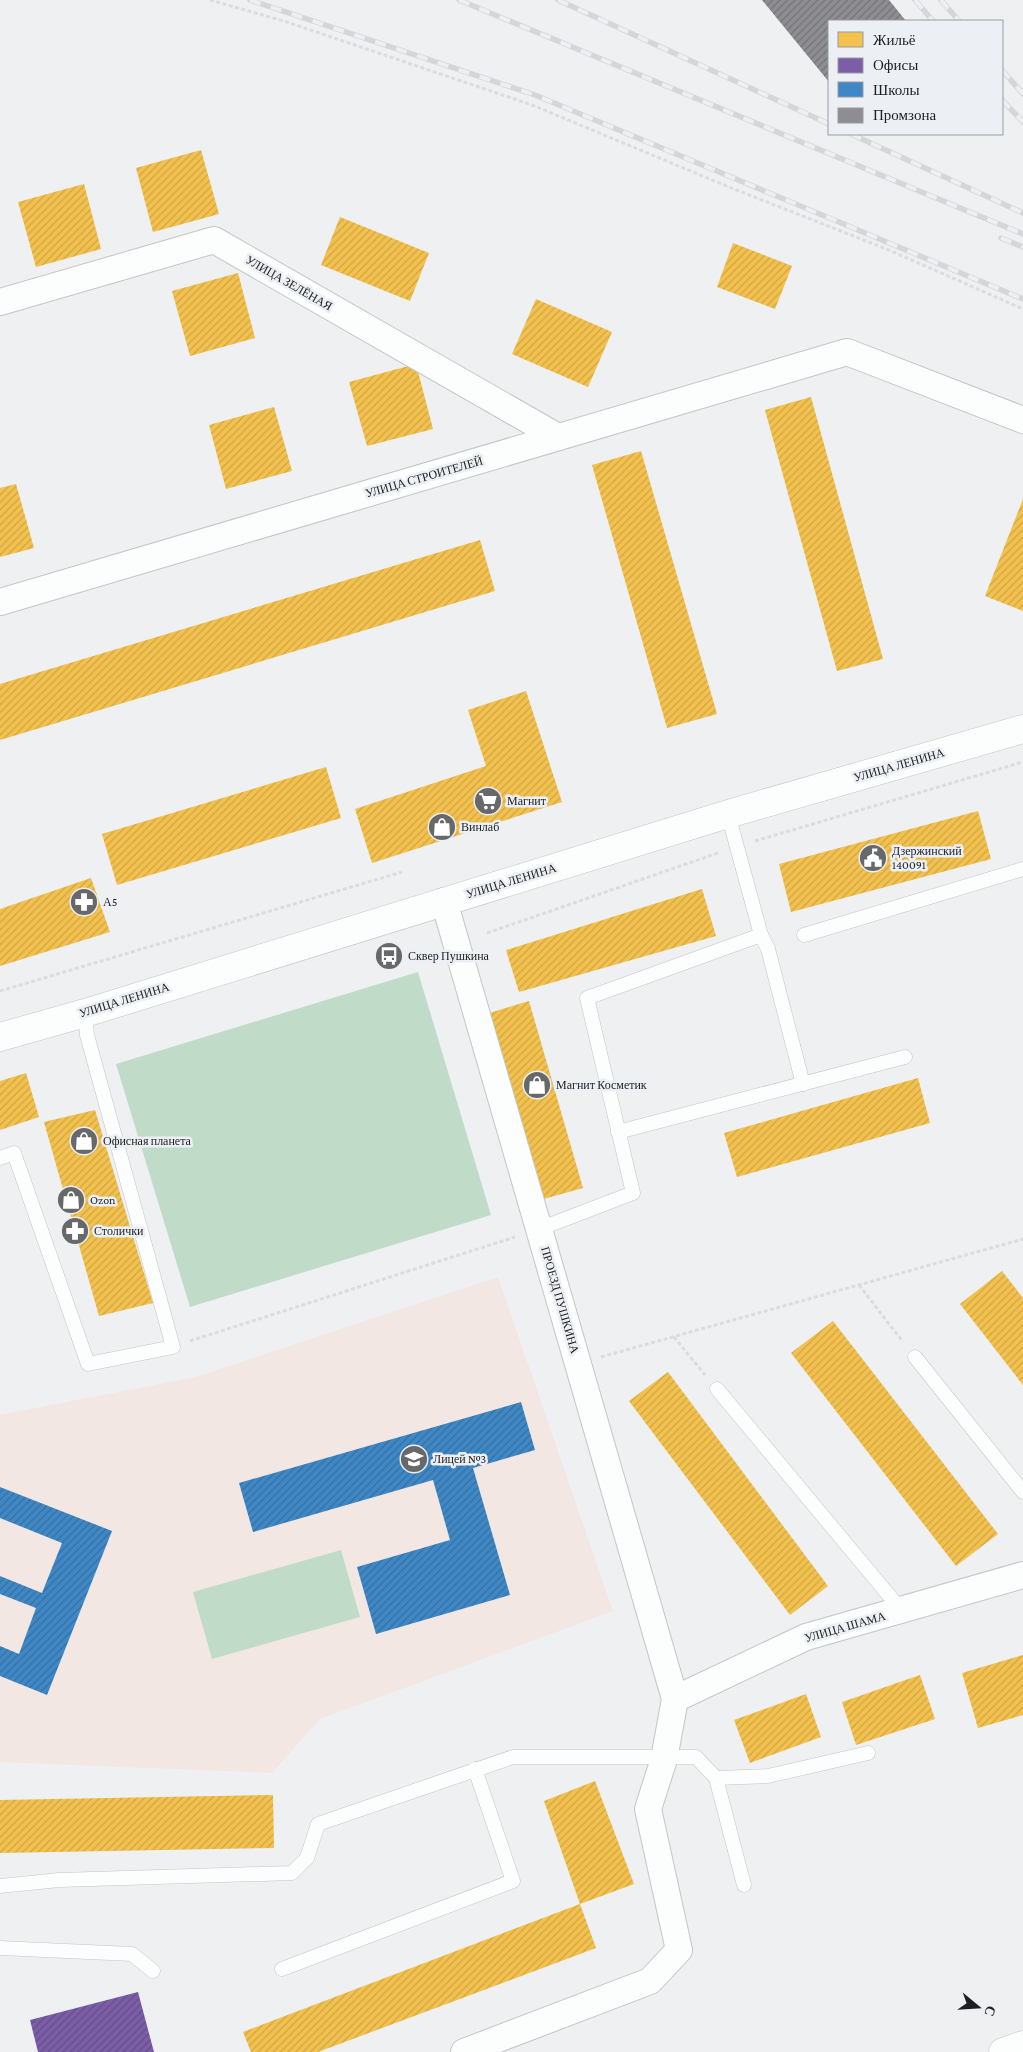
<svg xmlns="http://www.w3.org/2000/svg" width="1023" height="2052" font-family="'Crimson Pro',serif">
	<style>
		.education { fill: #f2e7e2 }
		.green { fill: #c0dcc9 }
		.homes { fill: url(#homes-hatch) }
		.offices { fill: url(#offices-hatch) }
		.schools { fill: url(#schools-hatch) }
		.industry { fill: url(#industry-hatch) }
		.lines { fill: none; stroke-linecap: round; stroke-linejoin: round }
		.service-casing { stroke: #c3c5c6; stroke-width: 15 }
		.minor-casing { stroke: #c3c5c6; stroke-width: 28 }
		.tertiary-casing { stroke: #c3c5c6; stroke-width: 29 }
		.secondary-casing { stroke: #c3c5c6; stroke-width: 29 }
		.path { stroke: #dbdcdd; stroke-width: 3; stroke-dasharray: 4 2.5; stroke-linecap: butt }
		.service { stroke: #fcfdfd; stroke-width: 14 }
		.minor { stroke: #fcfdfd; stroke-width: 26 }
		.tertiary { stroke: #fcfdfd; stroke-width: 28 }
		.secondary { stroke: #fcfdfd; stroke-width: 28 }
		.rail-casing { stroke: #d6d6d7; stroke-width: 5.5 }
		.rail { stroke: #eceff4; stroke-width: 4; stroke-dasharray: 11; stroke-linecap: butt }
		.labels { text-anchor: middle; stroke-width: 5; stroke-linejoin: round; paint-order: stroke }
		.street-label { font-size: 12px; fill: #1e1f21; stroke: #eceff4 }
		.poi-label { font-size: 12px; fill: #1e1f21; stroke: #eceff4; text-anchor: start }
	</style>
	<defs>
		<pattern id="homes-hatch" width="6" height="6" patternUnits="userSpaceOnUse" patternTransform="scale(1.25)"><rect width="6" height="6" fill="#f2c14e"/><path d="M-1 1l2-2M0 6l6-6M5 7l2-2" fill="none" stroke="#cfa544"/></pattern>
		<pattern id="offices-hatch" width="6" height="6" patternUnits="userSpaceOnUse" patternTransform="scale(1.25)"><rect width="6" height="6" fill="#7b5ea7"/><path d="M-1 1l2-2M0 6l6-6M5 7l2-2" fill="none" stroke="#644d88"/></pattern>
		<pattern id="schools-hatch" width="6" height="6" patternUnits="userSpaceOnUse" patternTransform="scale(1.25)"><rect width="6" height="6" fill="#3f88c5"/><path d="M-1 1l2-2M0 6l6-6M5 7l2-2" fill="none" stroke="#346fa0"/></pattern>
		<pattern id="industry-hatch" width="6" height="6" patternUnits="userSpaceOnUse" patternTransform="scale(1.25)"><rect width="6" height="6" fill="#8d8d92"/><path d="M-1 1l2-2M0 6l6-6M5 7l2-2" fill="none" stroke="#737377"/></pattern>
	</defs>
	<rect width="100%" height="100%" fill="#eef0f2"/>
	<path class="education" d="M498 1277 613 1611 320 1719 272 1773 0 1762V1415L196 1377Z"/>
	<g class="green">
		<path d="M418 972 491 1215 190 1307 116 1064Z"/>
		<path d="M341 1550 360 1617 212 1659 193 1592Z"/>
	</g>
	<g class="homes">
		<path d="M201 150 219 214 153 232 136 168Z"/>
		<path d="M84 184 101 249 36 267 18 202Z"/>
		<path d="M340 217 429 253 410 301 321 265Z"/>
		<path d="M733 243 792 266 775 309 717 287Z"/>
		<path d="M238 273 255 338 190 356 172 291Z"/>
		<path d="M536 299 612 332 588 387 512 354Z"/>
		<path d="M416 364 433 429 367 446 349 382Z"/>
		<path d="M811 397 883 659 837 671 765 410Z"/>
		<path d="M274 407 292 471 226 489 209 425Z"/>
		<path d="M641 451 717 714 667 728 592 465Z"/>
		<path d="M16 484 34 548 0 557V488Z"/>
		<path d="M1023 499V611L985 596Z"/>
		<path d="M480 540 495 591 0 740V684Z"/>
		<path d="M526 691 562 802 372 863 355 809 486 766 468 710Z"/>
		<path d="M326 767 341 818 117 885 102 834Z"/>
		<path d="M978 811 991 859 791 912 779 864Z"/>
		<path d="M91 878 110 932 0 966V909Z"/>
		<path d="M702 889 716 936 519 992 506 950Z"/>
		<path d="M529 1001 583 1188 540 1200 486 1014Z"/>
		<path d="M26 1073 39 1117 0 1130V1081Z"/>
		<path d="M918 1078 930 1123 737 1177 724 1133Z"/>
		<path d="M95 1110 153 1303 99 1316 44 1122Z"/>
		<path d="M1002 1271 1023 1298V1385L960 1304Z"/>
		<path d="M833 1321 998 1534 956 1566 791 1353Z"/>
		<path d="M668 1372 828 1586 790 1615 629 1401Z"/>
		<path d="M1023 1655V1715L978 1728 962 1673Z"/>
		<path d="M920 1675 935 1719 856 1745 842 1702Z"/>
		<path d="M806 1694 821 1737 750 1763 734 1720Z"/>
		<path d="M595 1781 634 1884 580 1904 544 1801Z"/>
		<path d="M273 1795 274 1848 0 1853V1800Z"/>
		<path d="M580 1904 596 1948 318 2052H251L243 2032Z"/>
	</g>
	<path class="offices" d="M138 1992 154 2052H38L30 2020Z"/>
	<g class="schools">
		<path d="M521 1402 535 1450 473 1468 510 1595 376 1634 357 1567 450 1540 433 1480 253 1532 239 1483Z"/>
		<path d="M0 1487 112 1531 47 1695 0 1676V1646L19 1654 36 1608 0 1594V1576L42 1593 62 1543 0 1518Z"/>
	</g>
	<path class="industry" d="M762 0H889L906 21H829V82Z"/>
	<g class="lines">
		<defs>
			<g id="service">
				<path d="M761 935 768 949 803 1084"/>
				<path d="M804 935 1023 869"/>
				<path d="M618 1132 905 1057"/>
				<path d="M0 1158 14 1153 88 1364 173 1347 87 1035 85 1013"/>
				<path d="M539 1229 633 1193 587 998 761 935 728 814"/>
				<path d="M915 1357 1023 1492"/>
				<path d="M717 1389 902 1611"/>
				<path d="M716 1778 768 1776 868 1753"/>
				<path d="M0 1886 59 1880 292 1873 307 1858 318 1824 513 1757H696L716 1778 744 1885"/>
				<path d="M0 1948 132 1954 153 1971"/>
				<path d="M282 1969 513 1881 475 1769"/>
			</g>
			<g id="minor">
				<path d="M0 302 214 240 558 437"/>
				<path d="M0 602 847 352 1023 420"/>
				<path d="M444 901 675 1699 664 1759 648 1809 679 1950 650 1981 464 2052"/>
				<path d="M675 1699 806 1637 1023 1575"/>
			</g>
			<path id="tertiary" d="M0 1037 85 1013 728 814 1023 729"/>
			<path id="secondary" d="M1003 2052 1023 2045"/>
		</defs>
		<use href="#service" class="service-casing"/>
		<use href="#minor" class="minor-casing"/>
		<use href="#tertiary" class="tertiary-casing"/>
		<use href="#secondary" class="secondary-casing"/>
		<g class="path">
			<path d="M210 0 287 22 532 105 734 189 889 250 1023 309"/>
			<path d="M755 841 1023 762"/>
			<path d="M487 933 718 853"/>
			<path d="M0 991 402 872"/>
			<path d="M859 1285 903 1342"/>
			<path d="M674 1337 705 1375"/>
			<path d="M190 1341 515 1237"/>
			<path d="M601 1357 1023 1239"/>
		</g>
		<use href="#service" class="service"/>
		<use href="#minor" class="minor"/>
		<use href="#tertiary" class="tertiary"/>
		<use href="#secondary" class="secondary"/>
		<defs>
			<g id="rail">
				<path d="M250 0 535 95 1023 299"/>
				<path d="M459 0 1023 234"/>
				<path d="M558 0 829 124"/>
				<path d="M915 0 933 21"/>
				<path d="M941 0 959 21"/>
				<path d="M1002 70 1023 94"/>
				<path d="M1002 100 1023 122"/>
				<path d="M851 134 1023 213"/>
				<path d="M1001 238 1023 247"/>
			</g>
		</defs>
		<use href="#rail" class="rail-casing"/>
		<use href="#rail" class="rail"/>
	</g>
	<defs>
		<symbol id="supermarket-disc" viewBox="-11 -11 22 22"><circle r="9.5" fill="#67686a" stroke="#eceff4"/><path d="M-6-5.5h2.5l.6 2H6L4.5 2H-2.5L-4.4-4H-6ZM-1.5 3.2a1.3 1.3 0 1 0 .1 0ZM3 3.2a1.3 1.3 0 1 0 .1 0Z" fill="#fff"/></symbol>
		<symbol id="shop-disc" viewBox="-11 -11 22 22"><circle r="9.5" fill="#67686a" stroke="#eceff4"/><path d="M-5-2.5h2.3a2.7 3.5 0 0 1 5.4 0H5L5.5 6h-11ZM-1.5-2.5h3a1.5 2.3 0 0 0-3 0Z" fill="#fff"/></symbol>
		<symbol id="civic-disc" viewBox="-11 -11 22 22"><circle r="9.5" fill="#67686a" stroke="#eceff4"/><path d="M-.6-6.5H3V-4.5H.6V-3L4-1V1h2V6H-6V1h2V-1L-.6-3ZM-1.2 2.5V6h2.4V2.5Z" fill="#fff"/></symbol>
		<symbol id="pharmacy-disc" viewBox="-11 -11 22 22"><circle r="9.5" fill="#67686a" stroke="#eceff4"/><path d="M-2-6h4v4h4v4h-4v4h-4v-4h-4v-4h4Z" fill="#fff"/></symbol>
		<symbol id="bus-disc" viewBox="-11 -11 22 22"><circle r="9.5" fill="#67686a" stroke="#eceff4"/><path d="M-5-6H5V4H4V6H2V4H-2V6H-4V4H-5ZM-3.5-4V0h7V-4ZM-3.5 1.2v1.5H-2V1.2ZM2 1.2v1.5H3.5V1.2Z" fill="#fff"/></symbol>
		<symbol id="school-disc" viewBox="-11 -11 22 22"><circle r="9.5" fill="#67686a" stroke="#eceff4"/><path d="M0-5L7-2L0 1L-7-2ZM-4 1L0 2.5L4 1V4Q0 6-4 4Z" fill="#fff"/></symbol>
	</defs>
	<g fill-rule="evenodd">
		<use href="#supermarket-disc" x="472" y="785" width="32" height="32"/>
		<use href="#shop-disc" x="426" y="811" width="32" height="32"/>
		<use href="#civic-disc" x="857" y="842" width="32" height="32"/>
		<use href="#pharmacy-disc" x="68" y="886" width="32" height="32"/>
		<use href="#bus-disc" x="373" y="940" width="32" height="32"/>
		<use href="#shop-disc" x="521" y="1069" width="32" height="32"/>
		<use href="#shop-disc" x="68" y="1125" width="32" height="32"/>
		<use href="#shop-disc" x="55" y="1184" width="32" height="32"/>
		<use href="#pharmacy-disc" x="59" y="1215" width="32" height="32"/>
		<use href="#school-disc" x="398" y="1443" width="32" height="32"/>
	</g>
	<g class="labels">
		<g class="street-label">
			<text transform="translate(289 283) rotate(30)" y="4">УЛИЦА ЗЕЛЁНАЯ</text>
			<text transform="translate(424 477) rotate(-16)" y="4">УЛИЦА СТРОИТЕЛЕЙ</text>
			<text transform="translate(899 765) rotate(-16)" y="4">УЛИЦА ЛЕНИНА</text>
			<text transform="translate(511 881) rotate(-17)" y="4">УЛИЦА ЛЕНИНА</text>
			<text transform="translate(124 1000) rotate(-17)" y="4">УЛИЦА ЛЕНИНА</text>
			<text transform="translate(560 1300) rotate(74)" y="4">ПРОЕЗД ПУШКИНА</text>
			<text transform="translate(845 1627) rotate(-16)" y="4">УЛИЦА ШАМА</text>
		</g>
		<g class="poi-label">
			<text x="507" y="805">Магнит</text>
			<text x="461" y="831">Винлаб</text>
			<text x="892" y="855">Дзержинский<tspan x="892" dy="14">140091</tspan></text>
			<text x="103" y="906">А5</text>
			<text x="408" y="960">Сквер Пушкина</text>
			<text x="556" y="1089">Магнит Косметик</text>
			<text x="103" y="1145">Офисная планета</text>
			<text x="90" y="1204">Ozon</text>
			<text x="94" y="1235">Столички</text>
			<text x="433" y="1463">Лицей №3</text>
		</g>
	</g>
	<rect x="828" y="20" width="175" height="115" fill="#eceff4" stroke="#9a9ca0"/>
	<rect x="838" y="32" width="25" height="15" fill="#f2c14e" stroke="#9a9ca0"/>
	<text x="873" y="45" font-size="15" fill="#1e1f21">Жильё</text>
	<rect x="838" y="58" width="25" height="15" fill="#7b5ea7" stroke="#9a9ca0"/>
	<text x="873" y="70" font-size="15" fill="#1e1f21">Офисы</text>
	<rect x="838" y="82" width="25" height="15" fill="#3f88c5" stroke="#9a9ca0"/>
	<text x="873" y="95" font-size="15" fill="#1e1f21">Школы</text>
	<rect x="838" y="108" width="25" height="15" fill="#8d8d92" stroke="#9a9ca0"/>
	<text x="873" y="120" font-size="15" fill="#1e1f21">Промзона</text>
	<g transform="translate(978 2007) rotate(108)" stroke="#eceff4" stroke-width="4" paint-order="stroke">
	<path d="M0-4L9 19L0 12L-9 19Z" fill="#1e1f21"/>
	<text y="-8" font-size="14" font-weight="bold" text-anchor="middle" fill="#1e1f21">С</text>
	</g>
</svg>
